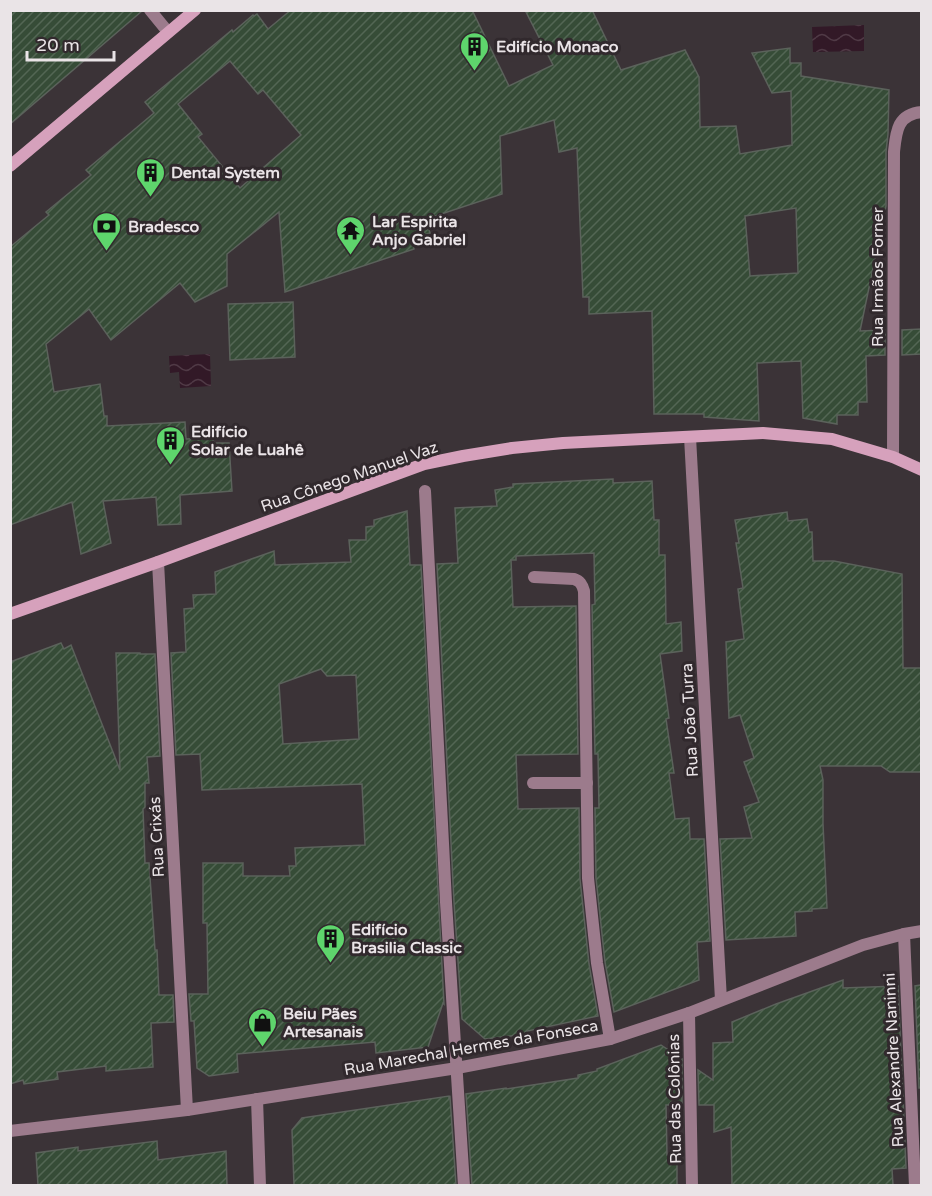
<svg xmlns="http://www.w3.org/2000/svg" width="932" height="1196" font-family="'Varela Round',sans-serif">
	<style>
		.water { fill: url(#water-waves) }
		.building { fill: url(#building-hatch); stroke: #5b625b; stroke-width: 1.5; fill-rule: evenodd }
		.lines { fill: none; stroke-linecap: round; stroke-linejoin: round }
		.lane { stroke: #9c7b8c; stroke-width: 12 }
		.street { stroke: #9c7b8c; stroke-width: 12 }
		.secondary { stroke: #d6a1bc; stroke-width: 12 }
		.labels { text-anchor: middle; stroke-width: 6; stroke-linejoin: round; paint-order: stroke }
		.poi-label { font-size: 16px; font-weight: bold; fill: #eae4e7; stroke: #31292d; text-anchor: start }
		.street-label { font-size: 16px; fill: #eae4e7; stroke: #31292d }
	</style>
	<defs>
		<pattern id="water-waves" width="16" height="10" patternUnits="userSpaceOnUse" patternTransform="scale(1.5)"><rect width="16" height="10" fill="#321927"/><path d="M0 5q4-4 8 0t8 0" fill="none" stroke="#503a46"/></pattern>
		<pattern id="building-hatch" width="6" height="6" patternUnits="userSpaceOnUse" patternTransform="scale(1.5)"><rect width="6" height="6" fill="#364c37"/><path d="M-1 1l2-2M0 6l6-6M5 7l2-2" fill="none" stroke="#536654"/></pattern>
	</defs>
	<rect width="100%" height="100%" fill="#3b3337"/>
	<g class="water">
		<path d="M864 25V51L813 52 812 27Z"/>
		<path d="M210 354 211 386 180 388 179 372 170 373 169 356Z"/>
	</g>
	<g class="building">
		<path d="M10 10H142V11L10 124Z"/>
		<path d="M291 10H472L509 86 553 65 525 10H592L621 70 685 50 699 77 700 127 736 126 740 154 792 145 791 91 772 93 752 53 790 48V63H801V76L889 90 888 134 886 152V206L860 331 885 330V355L866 356 867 402H858V415H837V424L803 418 801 361 757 363 759 421 704 417V414H654L652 311 589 314V297H583L577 148 559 152 554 120 500 136 502 194 426 219 430 233 412 239 414 249 285 292 279 212 227 254V286L195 302 180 283 111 340 89 309 46 344 54 392 100 384 104 416H107V426L185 422 186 439 211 438 215 443H229L232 491 180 495 181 524 158 525 156 497 103 501 111 543 81 554 72 502 10 525V247L49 215 46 212 91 175 86 170 154 113 145 102 232 30 233 32 253 15 254 16 257 14 268 29ZM230 61 258 94 263 90 301 135 240 188 198 137 202 134 178 104ZM796 208 798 273 750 276 745 216Z"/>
		<path d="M293 302 295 357 230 360 228 304Z"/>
		<path d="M921 329V354L902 355V330Z"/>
		<path d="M613 479V483L652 481 654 520H659V555H665L666 624 681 622 682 651 660 654 669 718 666 719 674 773H669L675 819 689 818 690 839H704L710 941 697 942 699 980 614 1012 605 962 596 878 595 808H599L598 754H595L592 605 595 604 594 553 516 556V560H511L513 607 576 606 578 754 516 755 518 809 579 808 580 879 589 964 598 1016 527 1031V1034L485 1039 462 1019 454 902 437 564 458 563 455 508 497 506 495 490 513 487V484Z"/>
		<path d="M407 511 410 565H421L444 1004 443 1003 428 1047 376 1053 375 1042 237 1054 238 1072 209 1076 197 1068 194 1021H191L189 994H208L207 923H203V863H243V876H290L289 866H296L295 848 365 845 362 784 202 790 200 754 176 755 171 653 186 652 184 609 194 608 193 595 216 594 215 572 274 551 275 565 351 562 349 540H366V527L374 526V520ZM321 669 327 676 356 675 359 739 283 744 279 684Z"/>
		<path d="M787 512 788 521 807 519 809 532H812L813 561H834L902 574 903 668H921V772H890L881 766H820L823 780V824L827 908 812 909V911L795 912 796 936 726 940 720 839 752 838 744 807 759 802 744 762 754 758 740 715 729 718 726 642 744 639 738 589 743 588 736 543H739L735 520Z"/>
		<path d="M61 643 64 649 71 645 120 770 116 653H140V654H155L160 756 147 757 149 783H145V807L143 809 145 863H149L155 950H157L159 995H173L174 1022 151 1023 153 1067 106 1071V1066L57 1072 58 1079 24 1084 23 1080 10 1084V662Z"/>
		<path d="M843 980V988L898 986 906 1168 892 1169 893 1185H732L731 1127 714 1132V1105H699L698 1070 713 1080V1043L733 1042 732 1022 776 1004Z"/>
		<path d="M921 985V1088H919L915 986Z"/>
		<path d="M661 1045 682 1059V1105H666L667 1155H677V1185H472L466 1094 506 1088V1089L578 1078V1075L597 1071V1069Z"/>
		<path d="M449 1096V1098L450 1097 456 1185H294L292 1130 302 1118Z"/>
		<path d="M157 1141 158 1160 226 1151 227 1185H38L36 1153 78 1147V1151Z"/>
	</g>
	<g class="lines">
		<g class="lane">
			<path d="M534 577 574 579C580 581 582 584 584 591L588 878 597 963 610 1039"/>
			<path d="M533 783H587"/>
		</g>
		<g class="street">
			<path d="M150 10 168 32"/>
			<path d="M690 437 721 1000"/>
			<path d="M893 457 894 152C896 132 897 114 922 112"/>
			<path d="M425 491 446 902 464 1186"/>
			<path d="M158 562 187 1110"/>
			<path d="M904 934 915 1186"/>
			<path d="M689 1013 692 1186"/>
			<path d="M257 1099 260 1186"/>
			<path d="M10 1131 187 1110 457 1068 610 1039 689 1013 863 945 904 934 922 931"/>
		</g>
		<g class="secondary">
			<path d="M10 166 195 10"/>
			<path d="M10 614 158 562 424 464 463 456 512 448 563 443 763 433 832 439 893 457 922 470"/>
		</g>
	</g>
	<defs>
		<symbol id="building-pin" viewBox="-11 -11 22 30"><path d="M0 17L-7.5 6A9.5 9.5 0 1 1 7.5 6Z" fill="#5ed56c" stroke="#31292d"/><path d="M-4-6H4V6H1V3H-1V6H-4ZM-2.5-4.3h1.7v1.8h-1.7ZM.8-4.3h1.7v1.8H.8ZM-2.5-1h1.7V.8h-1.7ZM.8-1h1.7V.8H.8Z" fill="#111"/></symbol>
		<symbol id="bank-pin" viewBox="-11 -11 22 30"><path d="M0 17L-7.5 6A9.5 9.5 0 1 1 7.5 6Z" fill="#5ed56c" stroke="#31292d"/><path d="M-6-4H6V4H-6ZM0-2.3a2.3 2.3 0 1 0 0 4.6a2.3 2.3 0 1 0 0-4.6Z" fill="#111"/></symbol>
		<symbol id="temple-pin" viewBox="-11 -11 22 30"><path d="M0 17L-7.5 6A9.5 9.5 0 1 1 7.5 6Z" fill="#5ed56c" stroke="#31292d"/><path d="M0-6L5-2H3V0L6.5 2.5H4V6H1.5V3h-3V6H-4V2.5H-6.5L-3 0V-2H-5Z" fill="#111"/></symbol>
		<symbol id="shop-pin" viewBox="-11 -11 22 30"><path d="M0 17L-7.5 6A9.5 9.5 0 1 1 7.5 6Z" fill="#5ed56c" stroke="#31292d"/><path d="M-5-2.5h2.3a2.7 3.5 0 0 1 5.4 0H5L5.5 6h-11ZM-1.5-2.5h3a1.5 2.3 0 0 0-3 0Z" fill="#111"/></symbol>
	</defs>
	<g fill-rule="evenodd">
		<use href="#building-pin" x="458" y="30" width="33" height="45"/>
		<use href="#building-pin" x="134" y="156" width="33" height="45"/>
		<use href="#bank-pin" x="90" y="210" width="33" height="45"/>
		<use href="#temple-pin" x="334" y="214" width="33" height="45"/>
		<use href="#building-pin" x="154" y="424" width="33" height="45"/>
		<use href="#building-pin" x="314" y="922" width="33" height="45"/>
		<use href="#shop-pin" x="246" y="1006" width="33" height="45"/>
	</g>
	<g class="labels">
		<g class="poi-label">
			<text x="496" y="52">Edifício Monaco</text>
			<text x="171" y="178">Dental System</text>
			<text x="372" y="227">Lar Espirita<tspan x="372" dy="18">Anjo Gabriel</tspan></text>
			<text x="128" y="232">Bradesco</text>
			<text x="191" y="437">Edifício<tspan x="191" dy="18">Solar de Luahê</tspan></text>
			<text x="351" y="935">Edifício<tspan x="351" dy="18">Brasilia Classic</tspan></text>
			<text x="283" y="1019">Beiu Pães<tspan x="283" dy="18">Artesanais</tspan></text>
		</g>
		<g class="street-label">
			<text transform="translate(877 277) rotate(-90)" y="6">Rua Irmãos Forner</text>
			<text transform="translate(349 476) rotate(-19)" y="6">Rua Cônego Manuel Vaz</text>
			<text transform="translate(689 720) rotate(-93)" y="6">Rua João Turra</text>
			<text transform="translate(156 837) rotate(-93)" y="6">Rua Crixás</text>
			<text transform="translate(471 1047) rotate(-10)" y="6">Rua Marechal Hermes da Fonseca</text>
			<text transform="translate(893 1060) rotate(-93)" y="6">Rua Alexandre Naninni</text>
			<text transform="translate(674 1099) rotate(-91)" y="6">Rua das Colônias</text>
		</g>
	</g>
	<rect width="932" height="1196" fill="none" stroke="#eae4e7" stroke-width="24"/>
	<path d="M27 51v9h87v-9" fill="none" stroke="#eae4e7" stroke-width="3"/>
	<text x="36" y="51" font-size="18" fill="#eae4e7" stroke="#31292d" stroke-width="4.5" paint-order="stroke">20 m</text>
</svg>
